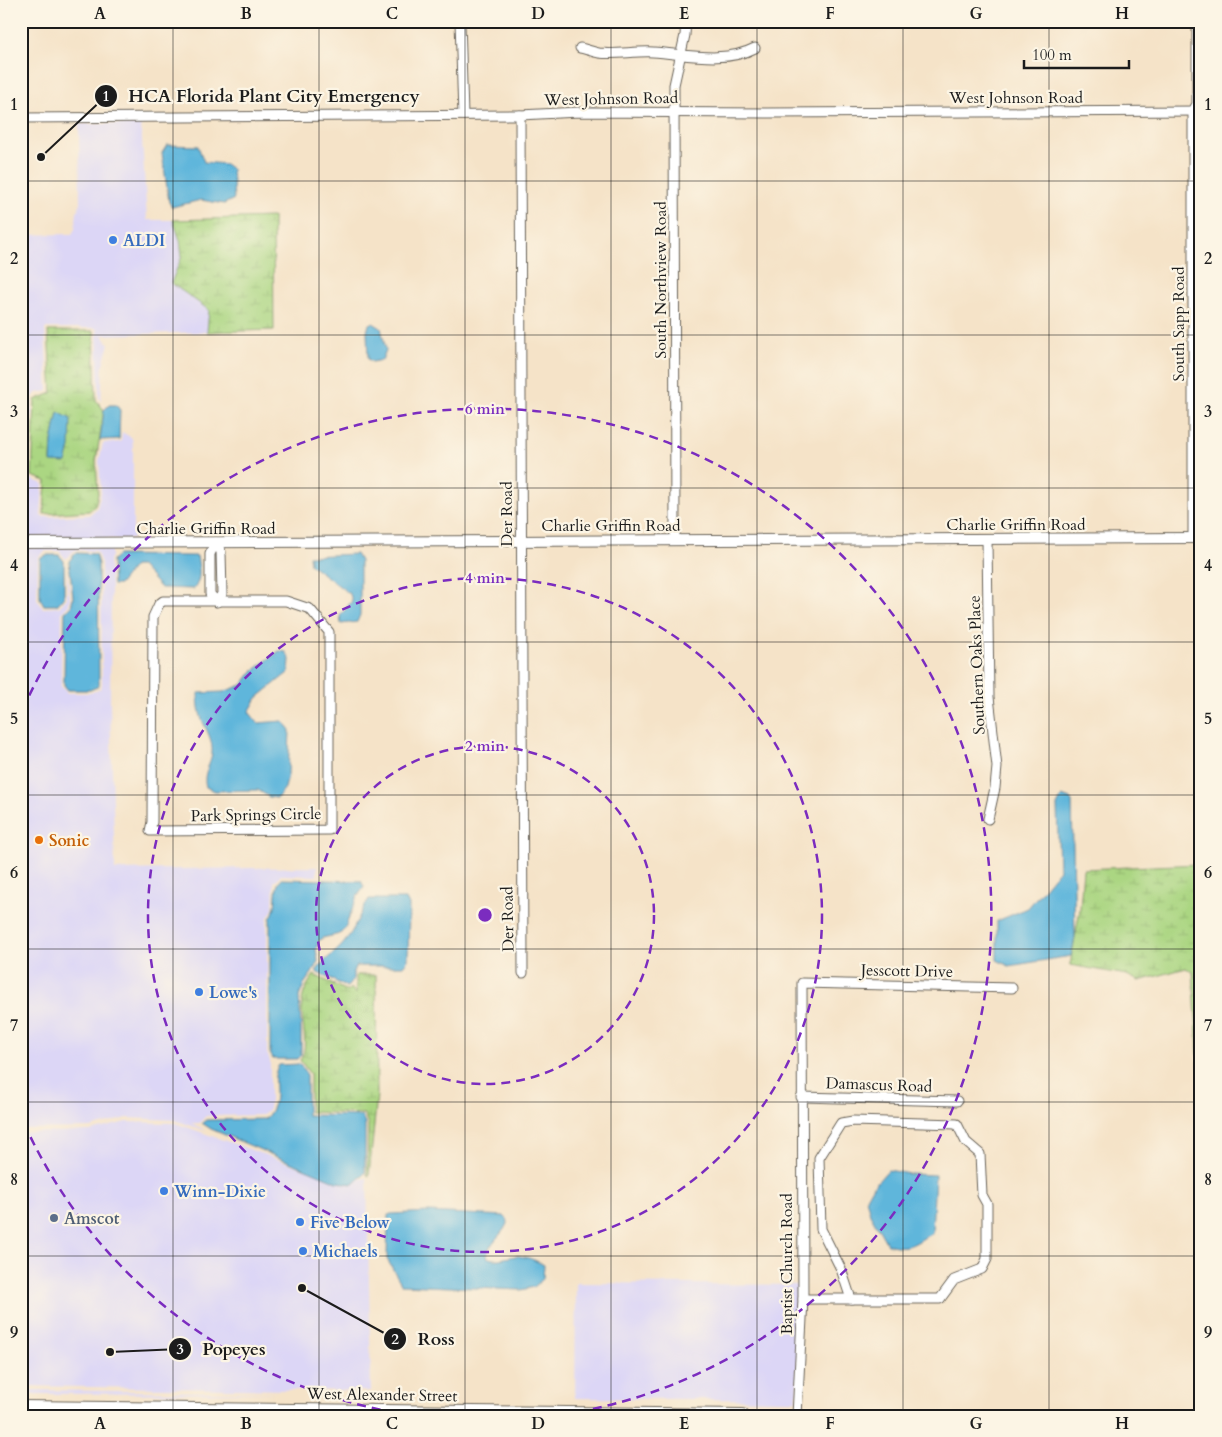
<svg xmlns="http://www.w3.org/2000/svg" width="1222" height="1437" font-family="Cardo,serif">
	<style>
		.built { fill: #dcd6f6; fill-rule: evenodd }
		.wetland { fill: url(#wetland-marsh); stroke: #64794f; fill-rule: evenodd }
		.water { fill: #5eb6db; stroke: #3d697c }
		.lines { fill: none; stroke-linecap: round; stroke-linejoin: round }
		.minor-casing { stroke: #686258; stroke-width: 11 }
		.tertiary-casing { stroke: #686258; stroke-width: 12 }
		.primary-casing { stroke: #686258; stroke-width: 16 }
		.minor { stroke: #fff; stroke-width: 9 }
		.tertiary { stroke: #fff; stroke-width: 10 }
		.primary { stroke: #fff; stroke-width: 14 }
		.grid { fill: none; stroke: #1c1c1c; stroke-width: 1; stroke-opacity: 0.55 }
		.ring { fill: none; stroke: #7b2cbf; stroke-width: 2.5; stroke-dasharray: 9 6 }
		.shop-dot { fill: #3f7fe0; stroke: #fcf5e5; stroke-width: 2 }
		.food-dot { fill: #e8710a; stroke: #fcf5e5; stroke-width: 2 }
		.service-dot { fill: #5c6f8a; stroke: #fcf5e5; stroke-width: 2 }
		.labels { text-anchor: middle; stroke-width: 4.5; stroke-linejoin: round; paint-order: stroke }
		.street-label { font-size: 16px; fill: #1c1c1c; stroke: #fcf5e5 }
		.shop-label { font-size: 16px; font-weight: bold; fill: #366cbe; stroke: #fcf5e5; text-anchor: start }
		.food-label { font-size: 16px; font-weight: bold; fill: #c56008; stroke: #fcf5e5; text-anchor: start }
		.service-label { font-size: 16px; font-weight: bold; fill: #4e5e75; stroke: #fcf5e5; text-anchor: start }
		.centre { fill: #7b2cbf; stroke: #fcf5e5; stroke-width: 2.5 }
		.ring-label { font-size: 15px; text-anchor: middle; font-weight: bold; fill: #7b2cbf; stroke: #fcf5e5; stroke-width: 4.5; stroke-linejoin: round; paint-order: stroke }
		.leader { fill: none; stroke: #1c1c1c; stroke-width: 2 }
		.callout-dot { fill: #1c1c1c; stroke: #fcf5e5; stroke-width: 2 }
		.mark-label { font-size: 15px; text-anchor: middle; font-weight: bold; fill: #fff }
		.callout-label { font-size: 18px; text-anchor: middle; font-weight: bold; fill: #1c1c1c; stroke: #fcf5e5; stroke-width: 4.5; stroke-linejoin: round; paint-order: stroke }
		.neatline { fill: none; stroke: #1c1c1c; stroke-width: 2 }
		.grid-label { font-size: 16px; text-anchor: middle; font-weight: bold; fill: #1c1c1c }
	</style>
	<defs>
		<pattern id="wetland-marsh" width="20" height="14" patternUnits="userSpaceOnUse" patternTransform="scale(1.25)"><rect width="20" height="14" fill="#abd682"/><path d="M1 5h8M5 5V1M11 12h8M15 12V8" fill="none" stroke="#93b770"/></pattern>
	</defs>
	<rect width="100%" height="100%" fill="#fcf5e5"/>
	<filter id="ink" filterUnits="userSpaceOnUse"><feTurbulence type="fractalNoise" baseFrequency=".02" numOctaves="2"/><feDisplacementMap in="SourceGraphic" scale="10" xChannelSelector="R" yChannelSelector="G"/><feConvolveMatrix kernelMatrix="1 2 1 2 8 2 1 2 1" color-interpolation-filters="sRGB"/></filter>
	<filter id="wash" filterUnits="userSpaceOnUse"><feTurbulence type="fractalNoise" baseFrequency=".0096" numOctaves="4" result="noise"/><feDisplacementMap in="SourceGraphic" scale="20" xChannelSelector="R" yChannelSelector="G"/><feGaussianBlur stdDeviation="1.12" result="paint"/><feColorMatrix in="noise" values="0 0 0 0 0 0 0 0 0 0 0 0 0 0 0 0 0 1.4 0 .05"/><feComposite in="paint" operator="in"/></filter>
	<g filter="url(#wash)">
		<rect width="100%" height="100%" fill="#f5e3c8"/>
		<g class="built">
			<path d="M79 124H141L147 220H173L180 240 182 256 171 283 209 310 207 332 102 335 109 344 103 364 101 400 99 398 97 329 94 328H47L45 329 48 391 36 393 32 399 29 475 31 479 43 484 41 516 43 517 89 515 97 508 101 493 99 461 103 443 121 442 122 432 132 438 133 447V539H21V235L72 234 75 229 77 212 80 203Z"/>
			<path d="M21 547H111V556L109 560 111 587 110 705 115 870 317 867V876L281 875 274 882 273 909 267 919V1053L270 1061V1100L269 1109 263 1115 206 1116 199 1123H191L207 1131 174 1120 126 1118 91 1128 21 1129ZM75 550 96 551 101 563 102 685 100 689 90 693H67L61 686 62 612 69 605 70 597 67 570V598L59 607 43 608 37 599 38 557 45 551H59L66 559Z"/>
			<path d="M126 1122 175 1123 339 1181 367 1178 371 1391 21 1386V1133L91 1131Z"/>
			<path d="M576 1283 799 1285 797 1400 575 1398Z"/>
			<path d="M21 1390 281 1393 21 1394Z"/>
		</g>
		<g class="wetland">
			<path d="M273 217 274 330 207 332 209 310 171 283 182 256 180 240 173 220Z"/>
			<path d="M48 331H94L96 400 104 410 96 461 98 494 95 506 89 511 44 514 46 481 32 476 35 400 52 393ZM58 412 65 463 51 461 52 441Z"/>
			<path d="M1201 864V1079L1200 1080 1193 972 1186 968 1139 981 1127 975 1070 965 1080 909 1083 869Z"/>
			<path d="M314 975 347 991 351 988 356 994V975H376L377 1095 369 1176 367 1175 368 1124 364 1114 310 1112V1074L300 1060C311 1047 298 1013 303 996 305 988 309 982 314 975Z"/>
		</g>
		<g class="water">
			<path d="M167 145 198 146 204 162 225 164 232 169 234 199 224 204 201 200 172 207 169 202 162 153Z"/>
			<path d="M373 323 381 328 386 350 382 360 372 362 368 359 367 332 369 324Z"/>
			<path d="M109 405H116L120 410 119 439 100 440 104 410Z"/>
			<path d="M58 412 71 419 70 447 66 463 51 462 52 441Z"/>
			<path d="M76 553 95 554 98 564 99 686 90 690H68L64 685 65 612 71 607 73 597 69 561Z"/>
			<path d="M356 554 360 561V615L357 622 341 624 340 616 352 601 350 594 310 564 309 556Z"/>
			<path d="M46 555H59L64 561V597L57 605H44L40 598V559Z"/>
			<path d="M118 555 197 556C199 568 202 578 194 589L161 588 141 566H134L119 585H113L112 560Z"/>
			<path d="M279 651 286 652 290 659 289 672 257 698 249 712 258 723 283 721 290 730 288 775 285 788 277 798 269 797 258 790 215 791 206 787C202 772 211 766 212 753 213 740 207 731 202 720 199 711 198 702 198 693L223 692 242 685 253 671Z"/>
			<path d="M1062 796 1070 799 1072 802 1075 938 1071 956 1009 966 997 960V921L1028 908 1059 870 1057 806Z"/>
			<path d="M281 879 361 881 364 887 357 897 345 928 340 934 322 938 318 942 316 950 318 961 312 973 304 984 299 997 301 1025V1055L297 1059H273L270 1053V919C280 904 272 890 281 879Z"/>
			<path d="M369 899H406L409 905 408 960 403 966H357L353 971V980L347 987 316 972C322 960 335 954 343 944 355 931 359 913 369 899Z"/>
			<path d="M300 1064 307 1075V1115L362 1116 365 1123V1173L353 1184 337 1182 211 1129 202 1123 206 1120 265 1119C284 1099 268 1081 279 1065Z"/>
			<path d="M888 1170 910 1174 935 1175 932 1233C913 1244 910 1250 887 1244L870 1214 866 1198 871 1189Z"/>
			<path d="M429 1212 504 1216 508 1220C505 1235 488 1241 487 1257 497 1262 505 1257 516 1256 526 1256 535 1260 544 1265L543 1279 534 1287 521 1290 402 1285 387 1259 388 1215 391 1214Z"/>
		</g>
	</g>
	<g filter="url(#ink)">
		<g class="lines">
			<defs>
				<g id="minor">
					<path d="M460 21 463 115"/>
					<path d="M580 48C586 49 593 52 599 53 616 55 635 51 653 52 686 54 724 64 755 48"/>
					<path d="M520 115 523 973"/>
					<path d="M21 118 520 115 579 112 767 113 1201 111"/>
					<path d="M1193 538V111L1197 104V21"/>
					<path d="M987 539 989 697 997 767 995 788 988 819"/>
					<path d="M675 540 674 85 685 35 686 21"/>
					<path d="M216 542 221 552 222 594 217 602 210 594V554Z"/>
					<path d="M163 601H286L310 609 329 632V830L150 831 152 822 153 617 159 604Z"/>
					<path d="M801 1097 957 1101"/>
					<path d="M853 1121 957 1124 966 1142 980 1154 982 1195 987 1204V1259L982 1269 954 1280 940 1299H851L841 1269 821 1229 819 1158 841 1123Z"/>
					<path d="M803 1299H851"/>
					<path d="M797 1416 803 1299 802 983 1012 988"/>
				</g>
				<path id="tertiary" d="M21 543 1201 538"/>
				<path id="primary" d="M21 1408 742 1416"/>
			</defs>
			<use href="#minor" class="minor-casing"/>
			<use href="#tertiary" class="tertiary-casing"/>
			<use href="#primary" class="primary-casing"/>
			<use href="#minor" class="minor"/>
			<use href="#tertiary" class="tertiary"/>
			<use href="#primary" class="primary"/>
		</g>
	</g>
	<path class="grid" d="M173 21V1416M319 21V1416M465 21V1416M611 21V1416M757 21V1416M903 21V1416M1049 21V1416M21 181H1201M21 335H1201M21 488H1201M21 642H1201M21 795H1201M21 949H1201M21 1102H1201M21 1256H1201"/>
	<g class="ring">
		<circle cx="485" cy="915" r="169"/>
		<circle cx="485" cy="915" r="337"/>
		<path d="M410 1415A506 506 0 0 1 23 1121M23 709A506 506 0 1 1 560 1415"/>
	</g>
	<g class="shop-dot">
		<circle cx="113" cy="240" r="5"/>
		<circle cx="199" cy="992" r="5"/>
		<circle cx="164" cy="1191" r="5"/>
		<circle cx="300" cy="1222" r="5"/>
		<circle cx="303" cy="1251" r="5"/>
	</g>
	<circle class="food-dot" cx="39" cy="840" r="5"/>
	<circle class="service-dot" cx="54" cy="1218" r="5"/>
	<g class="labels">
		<g class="street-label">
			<text x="1016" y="103">West Johnson Road</text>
			<text transform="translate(611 98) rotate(-1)" y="6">West Johnson Road</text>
			<text transform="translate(660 280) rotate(-90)" y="6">South Northview Road</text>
			<text transform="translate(1178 324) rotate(-90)" y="6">South Sapp Road</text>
			<text transform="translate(506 514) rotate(-90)" y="6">Der Road</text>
			<text x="1016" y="530">Charlie Griffin Road</text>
			<text x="611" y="531">Charlie Griffin Road</text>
			<text x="206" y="534">Charlie Griffin Road</text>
			<text transform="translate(976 665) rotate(-92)" y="6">Southern Oaks Place</text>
			<text transform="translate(256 814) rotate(-1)" y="6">Park Springs Circle</text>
			<text transform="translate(507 919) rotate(-91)" y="6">Der Road</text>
			<text transform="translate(907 970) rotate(1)" y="6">Jesscott Drive</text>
			<text transform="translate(879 1084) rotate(2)" y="6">Damascus Road</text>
			<text transform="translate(786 1264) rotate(-90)" y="6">Baptist Church Road</text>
			<text transform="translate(382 1394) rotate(1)" y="6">West Alexander Street</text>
		</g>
		<g class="shop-label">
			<text x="123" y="246">ALDI</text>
			<text x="209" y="998">Lowe's</text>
			<text x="174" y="1197">Winn-Dixie</text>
			<text x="310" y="1228">Five Below</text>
			<text x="313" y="1257">Michaels</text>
		</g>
		<g class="food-label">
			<text x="49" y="846">Sonic</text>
		</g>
		<g class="service-label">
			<text x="64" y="1224">Amscot</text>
		</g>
	</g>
	<circle cx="485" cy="915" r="8" class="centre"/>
	<g class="ring-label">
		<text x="485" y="414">6 min</text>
		<text x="485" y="583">4 min</text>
		<text x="485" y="751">2 min</text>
	</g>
	<path class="leader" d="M41 157L106 96M302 1288L395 1339M110 1352L180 1349"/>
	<g class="callout-dot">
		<circle cx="41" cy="157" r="5"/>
		<circle cx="302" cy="1288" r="5"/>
		<circle cx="110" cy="1352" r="5"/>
		<circle cx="106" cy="96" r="12"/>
		<circle cx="395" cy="1339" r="12"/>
		<circle cx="180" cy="1349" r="12"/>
	</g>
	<g class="mark-label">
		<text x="106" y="101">1</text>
		<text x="395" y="1344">2</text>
		<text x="180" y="1354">3</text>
	</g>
	<g class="callout-label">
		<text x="274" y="102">HCA Florida Plant City Emergency</text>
		<text x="436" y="1345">Ross</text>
		<text x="234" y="1355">Popeyes</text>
	</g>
	<rect width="1222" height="1437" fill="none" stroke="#fcf5e5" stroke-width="55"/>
	<path d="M1024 60v8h105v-8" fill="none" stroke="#1c1c1c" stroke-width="2.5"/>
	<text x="1032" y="60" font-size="15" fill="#1c1c1c" stroke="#fcf5e5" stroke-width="4" paint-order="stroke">100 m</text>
	<rect x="28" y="28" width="1166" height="1382" class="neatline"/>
	<g class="grid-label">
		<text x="100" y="19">A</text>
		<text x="246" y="19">B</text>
		<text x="392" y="19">C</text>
		<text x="538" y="19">D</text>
		<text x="684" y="19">E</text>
		<text x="830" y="19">F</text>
		<text x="976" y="19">G</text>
		<text x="1122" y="19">H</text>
		<text x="14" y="110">1</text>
		<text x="1208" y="110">1</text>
		<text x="14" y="264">2</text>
		<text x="1208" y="264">2</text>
		<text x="14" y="417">3</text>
		<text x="1208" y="417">3</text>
		<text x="14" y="571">4</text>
		<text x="1208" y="571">4</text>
		<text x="14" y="724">5</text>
		<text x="1208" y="724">5</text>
		<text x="14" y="878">6</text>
		<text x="1208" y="878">6</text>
		<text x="14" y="1031">7</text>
		<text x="1208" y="1031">7</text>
		<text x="14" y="1185">8</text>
		<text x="1208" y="1185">8</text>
		<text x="14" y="1338">9</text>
		<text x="1208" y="1338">9</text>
		<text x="100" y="1429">A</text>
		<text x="246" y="1429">B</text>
		<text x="392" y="1429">C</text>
		<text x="538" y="1429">D</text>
		<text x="684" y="1429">E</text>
		<text x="830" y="1429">F</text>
		<text x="976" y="1429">G</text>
		<text x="1122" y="1429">H</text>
	</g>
</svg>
